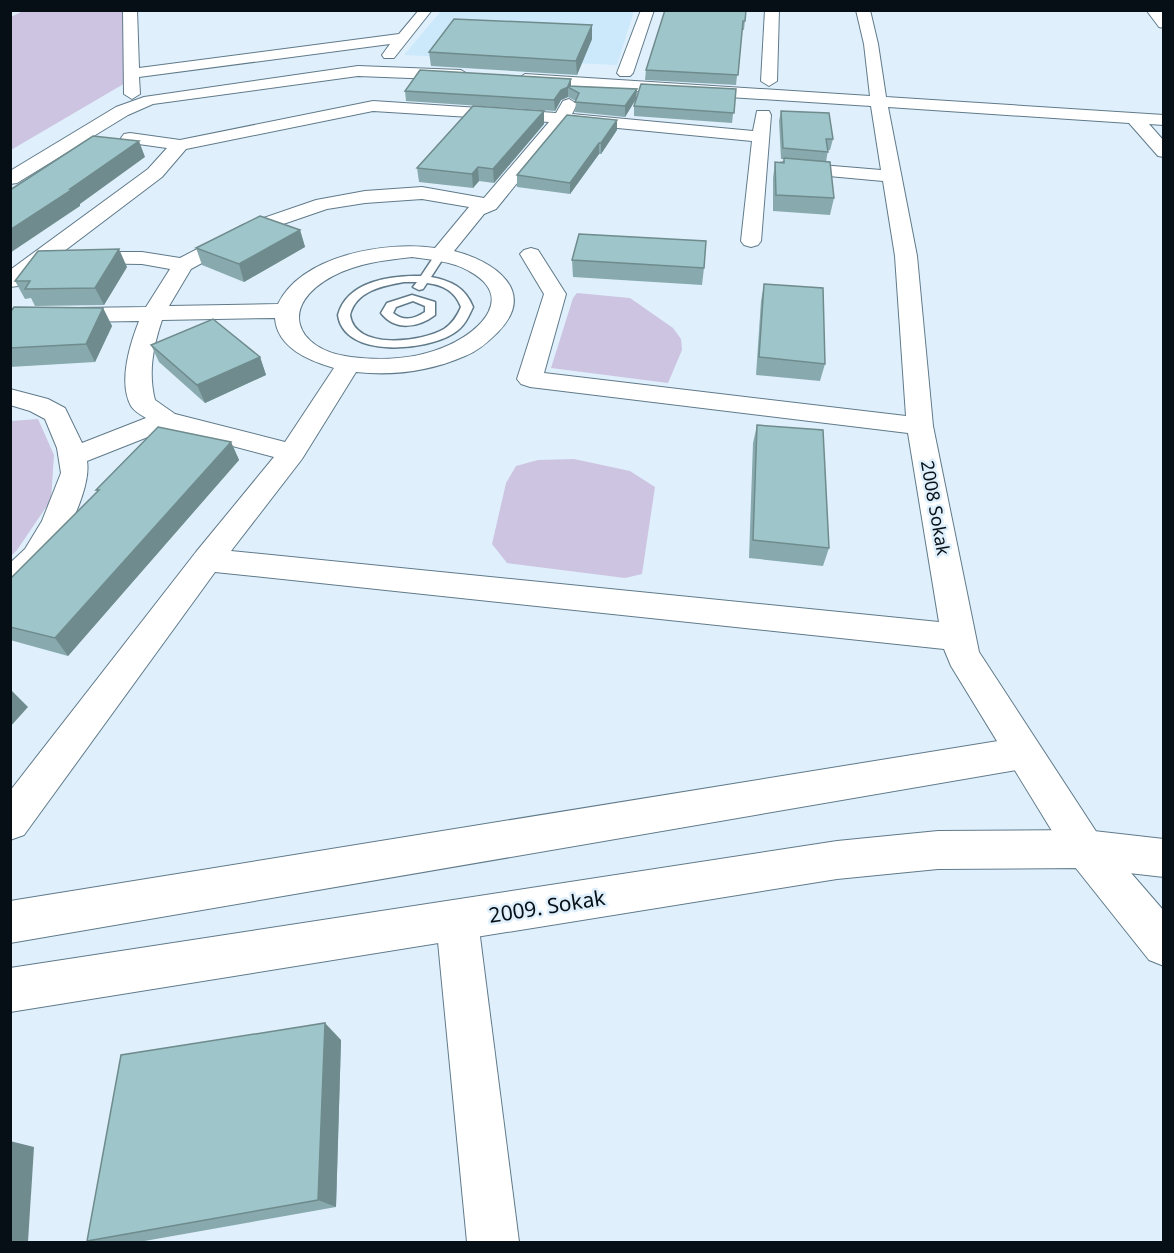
<svg xmlns="http://www.w3.org/2000/svg" width="1174" height="1253" font-family="'Noto Sans',sans-serif">
	<style>
		.built { fill: #cce9fb }
		.green { fill: #cdc4e2 }
		.lines { fill: none; stroke-linecap: round; stroke-linejoin: round }
		.lane-casing { stroke: #607a8a; stroke-width: 3 }
		.street-casing { stroke: #607a8a; stroke-width: 2 }
		.secondary-casing { stroke: #607a8a; stroke-width: 2 }
		.lane { fill: #fff; fill-rule: evenodd }
		.street { fill: #fff; fill-rule: evenodd }
		.secondary { fill: #fff; fill-rule: evenodd }
		.wall { fill: #88aaae }
		.shaded-wall { fill: #6f8b8d }
		.building { fill: #9ec6ca; stroke: #6f8b8d; stroke-width: 1.5 }
		.labels { text-anchor: middle; stroke-width: 5; stroke-linejoin: round; paint-order: stroke }
		.street-label { font-size: 18px; fill: #060f15; stroke: #dff0fc }
		.near-street-label { font-size: 21px; fill: #060f15; stroke: #dff0fc }
	</style>
	<rect width="100%" height="100%" fill="#dff0fc"/>
	<path class="built" d="M441 11H634L617 65 404 55Z"/>
	<g class="green">
		<path d="M23 11H127V82L11 150V17Z"/>
		<path d="M577 293 630 298 673 328 681 339 682 350 668 383 551 368 573 298Z"/>
		<path d="M38 419 54 455 51 500 17 550 11 556V421Z"/>
		<path d="M574 459 630 471 655 487 642 574 625 578 507 563 492 544 506 483 516 466 538 460Z"/>
	</g>
	<g class="lines">
		<defs>
			<g id="lane">
				<path d="M441 251 446 254 431 277C451 281 465 287 473 307 468 318 464 327 454 333 427 351 344 359 338 315 347 281 391 275 421 276L437 252ZM404 282H417L413 287 419 290 423 289 427 283C443 285 455 291 461 307 457 316 453 323 444 329 422 342 355 351 350 315 356 291 382 286 404 282Z"/>
				<path d="M412 295 435 302V315C418 328 395 331 381 313L387 303ZM413 301 425 306V312C414 319 404 322 393 313L396 307Z"/>
			</g>
			<g id="street">
				<path d="M123 10H137L139 68 399 34 419 10H432L394 58H384L382 55 390 44 139 77 140 94 132 99 124 94Z"/>
				<path d="M641 10H654L633 73 630 76H620L617 73Z"/>
				<path d="M765 10H779L777 81 769 86 761 81Z"/>
				<path d="M856 10H870L878 44 886 97 1164 115V125L1149 124 1164 141V157L1158 156 1129 123 888 107 917 256 933 426 979 652 1099 836 1164 911V966L1149 960 1071 862 951 666 944 649 215 572 24 835 10 840V791L196 552 274 457 168 429 87 461C93 496 45 583 10 594V563L25 549 42 521 61 473 57 448 45 419 30 411 10 405V389L48 399 65 408 82 443 146 418C141 415 134 411 131 406 118 382 130 344 139 321L10 323V309L146 307 170 269 142 264 70 263 67 258 70 253 78 252H142L180 258 243 225 316 200 365 191 422 187 484 198 549 122 373 111 186 149 162 177 18 286 10 287V270L148 169 167 148 124 142 121 138 124 134 130 133 180 140 373 101 556 113 563 101 569 99 577 104 572 114 753 131 757 111H769L771 115 761 241 758 245 751 247 744 245 741 241 752 141 566 123 496 209 484 214 454 251C494 261 538 291 498 332 488 342 478 351 465 356 431 371 393 376 356 372L302 459 231 551 939 622 908 433 530 387 521 384 517 379 544 294 520 254 524 250 531 248 538 250 566 294 544 373 906 416 895 256 883 181 785 172 779 171 776 167 779 163 785 162 881 170 871 106 525 84 517 79 525 74 870 96 864 44ZM422 199 469 207 435 248C386 241 302 255 278 304L169 306 191 269 257 233 327 209 365 203ZM412 257C431 260 452 261 469 271 515 296 482 330 449 345 419 359 383 361 351 357 294 350 278 305 333 276 358 263 385 260 412 257ZM275 318C277 348 310 361 334 368L285 442 175 414 155 400C148 373 153 347 162 320Z"/>
				<path d="M1161 10 1164 14V28L1159 27 1147 11Z"/>
				<path d="M358 66 461 70 469 75 461 80 358 76 153 104 128 115 17 183 10 184V171L116 107 144 97Z"/>
				<path d="M457 900 472 906 478 921 519 1242H467L436 921 442 906Z"/>
			</g>
			<g id="secondary">
				<path d="M1023 737 1036 742 1042 753 1036 764 1023 769 10 943V901Z"/>
				<path d="M1085 830 1164 839V877L1085 868 938 869 837 879 10 1012V968L837 841 938 831Z"/>
			</g>
		</defs>
		<use href="#lane" class="lane-casing"/>
		<use href="#street" class="street-casing"/>
		<use href="#secondary" class="secondary-casing"/>
		<use href="#lane" class="lane"/>
		<use href="#street" class="street"/>
		<use href="#secondary" class="secondary"/>
	</g>
	<g class="wall">
		<path d="M746 10 744 30H742L736 85 645 80 646 70Z"/>
		<path d="M592 39 577 75 431 66 429 52Z"/>
		<path d="M571 79V86L637 89 636 99 625 117 575 112 576 101 568 97 561 100 555 111 406 101 405 91Z"/>
		<path d="M736 89 732 123 634 116V106Z"/>
		<path d="M781 111 833 139 830 150H828L826 162 834 198 830 215 773 211V178L775 162 783 163 784 159H781L779 121Z"/>
		<path d="M544 124 494 183 479 181 473 188 419 182 417 168Z"/>
		<path d="M617 130 601 154H599L570 194 517 187V175Z"/>
		<path d="M300 230 305 247 244 282 202 265 196 248Z"/>
		<path d="M572 260 704 268 702 285 573 277Z"/>
		<path d="M127 267 104 305 35 306 31 298 25 299 15 281Z"/>
		<path d="M764 284 825 364 820 381 756 375 761 301Z"/>
		<path d="M103 308 112 326 95 362 10 367V313Z"/>
		<path d="M151 345 260 357 266 375 205 403 159 362Z"/>
		<path d="M757 425 829 548 823 566 749 558 753 443Z"/>
		<path d="M231 442 239 460 68 656 10 640V579L98 492 96 490Z"/>
		<path d="M341 1040 336 1207 139 1242H98L87 1241Z"/>
	</g>
	<g class="shaded-wall">
		<path d="M592 25V39L577 75 576 61Z"/>
		<path d="M571 79V88L568 87V97L561 100 555 111 554 100 561 90Z"/>
		<path d="M637 89 636 99 625 117V106Z"/>
		<path d="M544 111V124L494 183 493 169Z"/>
		<path d="M617 120V130L601 154V143Z"/>
		<path d="M139 141 145 157 80 204V206L10 253V230Z"/>
		<path d="M599 143V154L570 194V183Z"/>
		<path d="M478 167 479 181 473 188 472 174Z"/>
		<path d="M300 230 305 247 244 282 239 264Z"/>
		<path d="M119 249 127 267 104 305 95 288Z"/>
		<path d="M103 308 112 326 95 362 86 344Z"/>
		<path d="M260 357 266 375 205 403 197 385Z"/>
		<path d="M231 442 239 460 68 656 55 638Z"/>
		<path d="M12 691 28 707 10 727V692Z"/>
		<path d="M325 1023 341 1040 336 1207 318 1200Z"/>
		<path d="M10 1141 34 1147 28 1242H10Z"/>
	</g>
	<g class="building">
		<path d="M665 10H746L745 21H743L738 75 646 70Z"/>
		<path d="M454 19 592 25 576 61 429 52Z"/>
		<path d="M420 70 571 79 568 86 637 89 625 106 575 102 579 93 568 87 561 90 554 100 405 91Z"/>
		<path d="M641 84 736 89 734 113 634 106Z"/>
		<path d="M473 106 544 111 493 169 478 167 472 174 417 168Z"/>
		<path d="M781 111 829 113 833 139H826L828 152 783 148Z"/>
		<path d="M567 115 617 120 601 143H599L570 183 517 175Z"/>
		<path d="M93 136 139 141 70 189H73L10 230V190Z"/>
		<path d="M784 158 830 162 834 198 776 195 775 162 784 163Z"/>
		<path d="M260 216 300 230 239 264 196 248Z"/>
		<path d="M579 234 706 241 704 268 572 260Z"/>
		<path d="M119 249 95 288 25 289 30 281H15L38 251Z"/>
		<path d="M764 284 823 288 825 364 759 357Z"/>
		<path d="M14 307 103 308 86 344 10 348V313Z"/>
		<path d="M213 319 260 357 197 385 151 345Z"/>
		<path d="M757 425 823 430 829 548 753 540Z"/>
		<path d="M158 427 231 442 55 638 10 627V579L99 490H96Z"/>
		<path d="M325 1023 318 1200 87 1241 121 1055Z"/>
	</g>
	<g class="labels">
		<g class="street-label">
			<text transform="translate(935 508) rotate(80)" y="6">2008 Sokak</text>
		</g>
		<g class="near-street-label">
			<text transform="translate(547 907) rotate(-9)" y="7">2009. Sokak</text>
		</g>
	</g>
	<rect width="1174" height="1253" fill="none" stroke="#060f15" stroke-width="24"/>
</svg>
